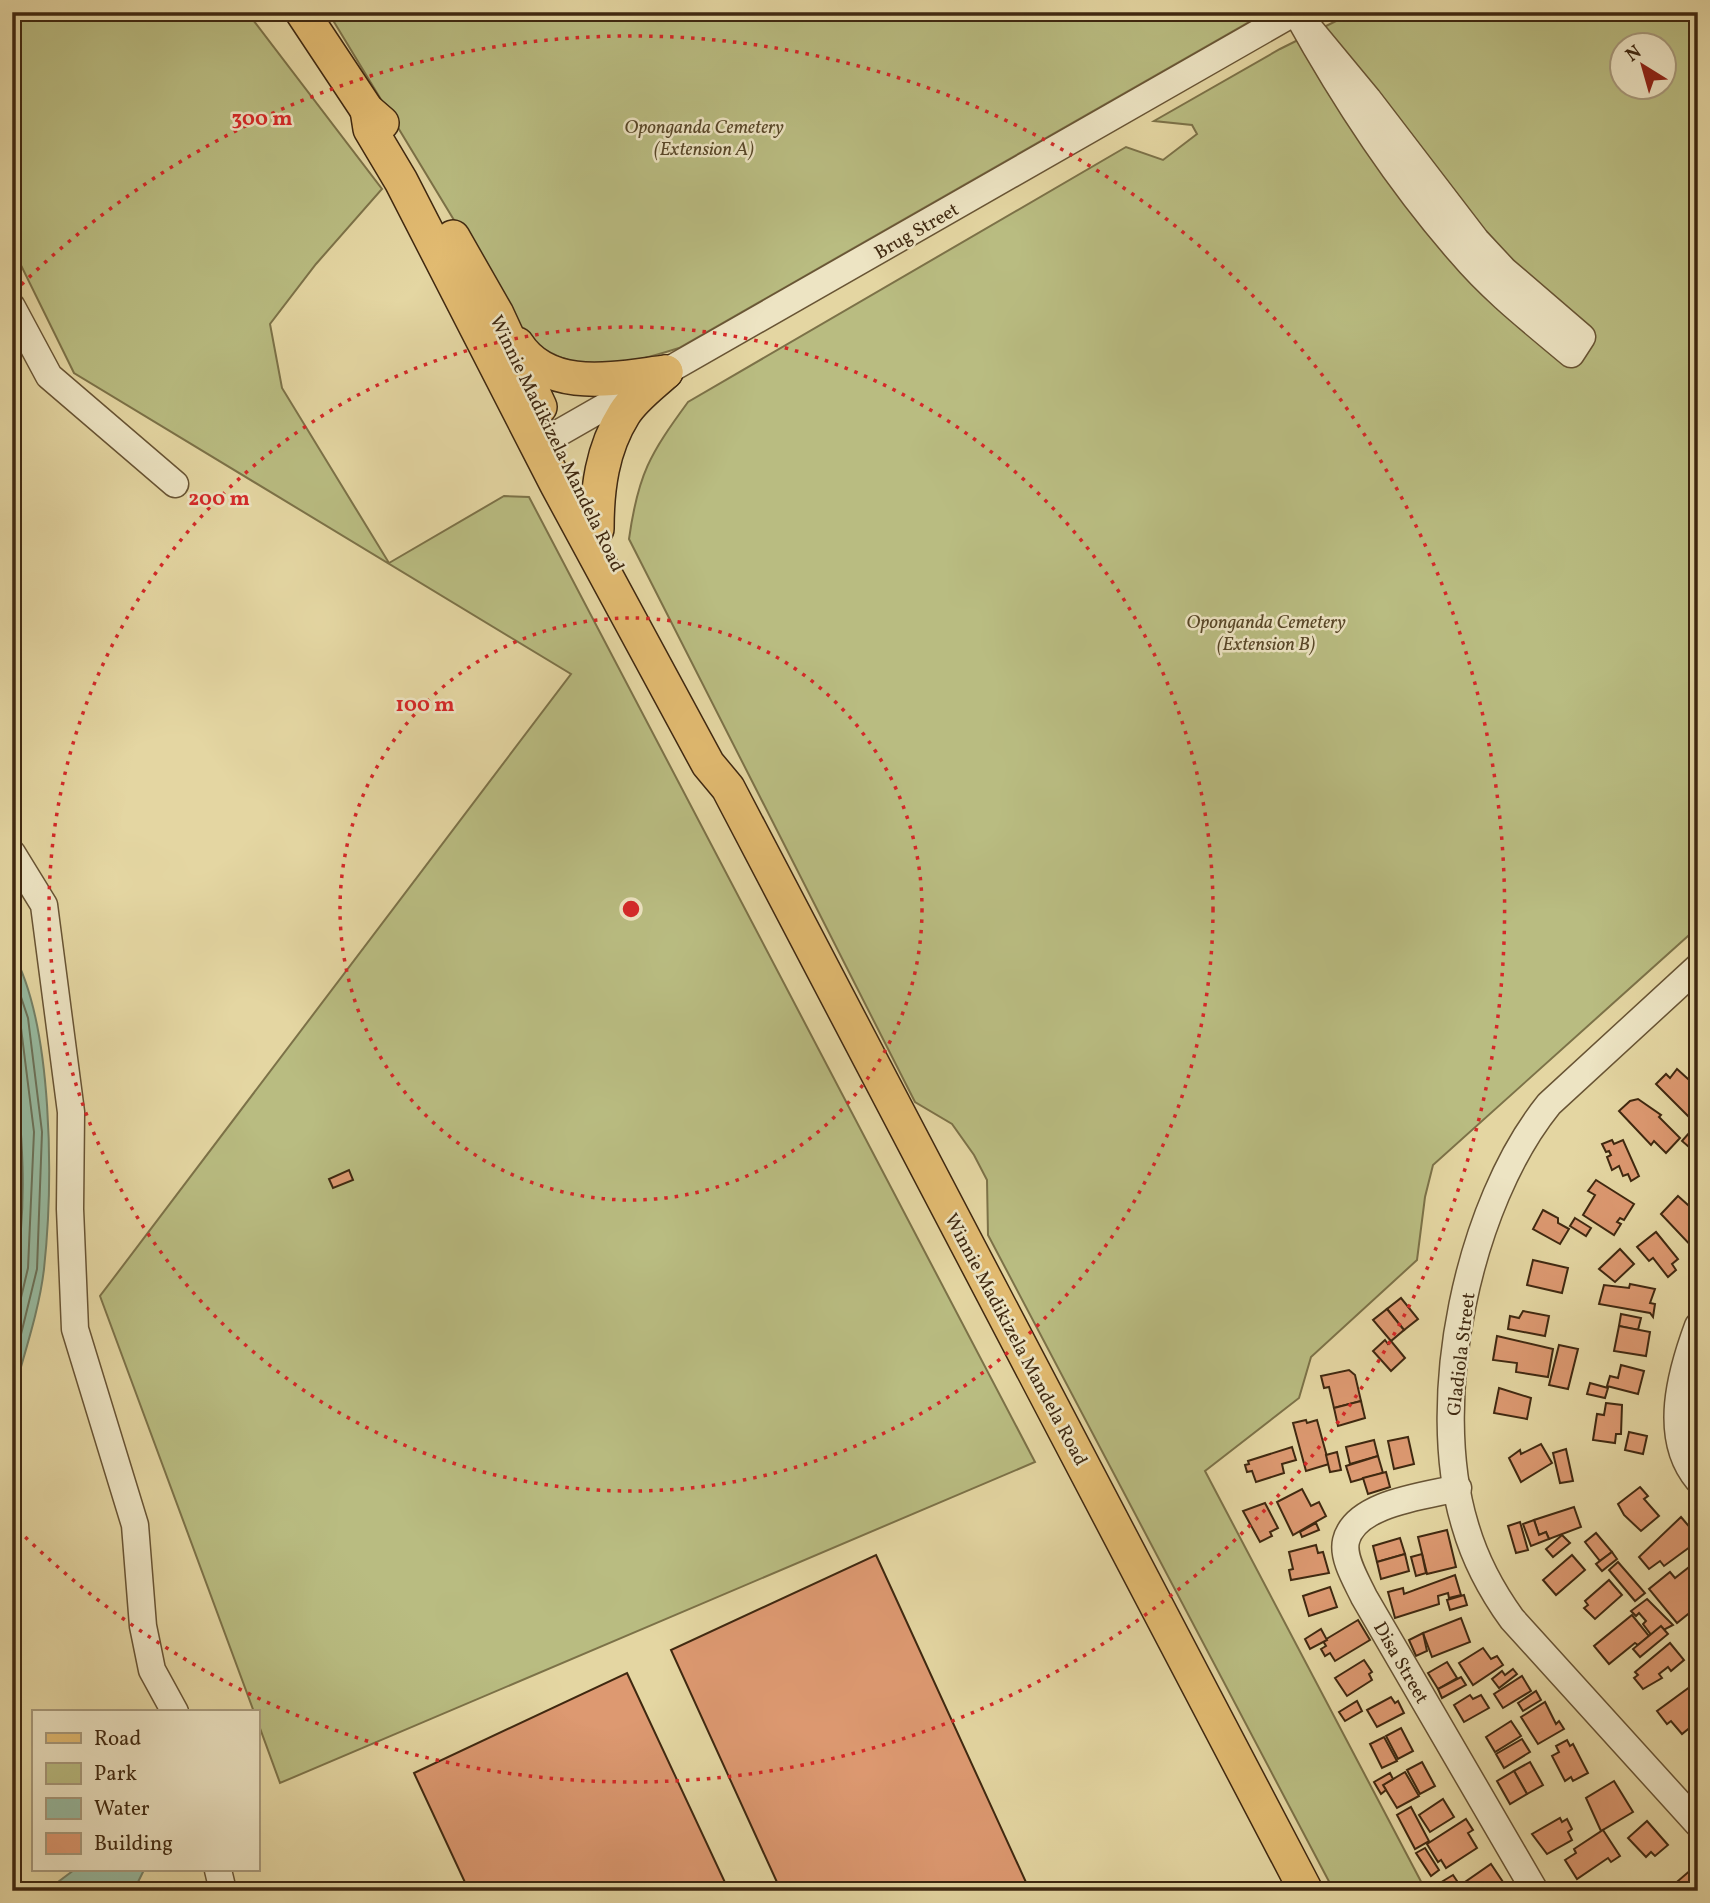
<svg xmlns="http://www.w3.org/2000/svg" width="1710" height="1903" font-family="Vollkorn,serif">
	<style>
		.green { fill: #b9bc81; stroke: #7c7248; stroke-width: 2; fill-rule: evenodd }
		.water { fill: #97baa0; stroke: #748066; stroke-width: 2 }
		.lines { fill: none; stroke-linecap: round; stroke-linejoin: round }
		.shore { stroke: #6b7158; stroke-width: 2 }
		.building { fill: #dd9971; stroke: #3f2810; stroke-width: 2 }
		.minor-casing { stroke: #685434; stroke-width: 29 }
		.major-casing { stroke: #3f2810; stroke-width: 36 }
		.minor { stroke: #ede4c3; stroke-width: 26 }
		.major { stroke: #e2bb71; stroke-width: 33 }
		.ring { fill: none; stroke: #d62828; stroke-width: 3.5; stroke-dasharray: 3.5 7 }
		.labels { text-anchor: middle; stroke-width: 5; stroke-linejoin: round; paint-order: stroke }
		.park-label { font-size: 19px; font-style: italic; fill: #574627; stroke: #ede4c3 }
		.street-label { font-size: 19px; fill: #3f2810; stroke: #ede4c3 }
		.centre { fill: #d62828; stroke: #ede4c3; stroke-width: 3.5 }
		.ring-label { font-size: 21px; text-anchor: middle; font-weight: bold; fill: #d62828; stroke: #ede4c3; stroke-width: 5; stroke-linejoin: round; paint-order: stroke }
	</style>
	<rect width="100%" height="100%" fill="#e4d6a2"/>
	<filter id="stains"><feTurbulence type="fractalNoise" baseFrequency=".00286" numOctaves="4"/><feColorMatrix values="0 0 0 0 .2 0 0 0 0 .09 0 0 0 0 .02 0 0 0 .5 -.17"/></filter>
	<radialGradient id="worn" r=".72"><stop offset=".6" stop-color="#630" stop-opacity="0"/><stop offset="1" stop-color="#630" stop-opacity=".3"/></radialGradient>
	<g class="green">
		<path d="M12 12H247L382 189 316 264 270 324 282 388 389 563 504 496 529 497 1035 1462 280 1783 257 1720V1712H254L100 1296 571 674 74 373 12 247Z"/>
		<path d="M328 12H1252L1249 22 679 348C619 367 574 378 523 334Z"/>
		<path d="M1354 12H1698V927L1433 1165 1425 1197 1417 1260 1311 1357 1299 1398 1205 1471 1426 1891H1334L988 1235 987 1180 974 1155 952 1124 915 1102 629 539C638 474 650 454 688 402L1126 147 1163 160 1197 134 1192 125 1154 121 1280 49ZM1622 46H1664V88H1622Z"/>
	</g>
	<g class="water">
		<path d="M12 951C54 1026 53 1185 44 1269 39 1312 23 1357 12 1399Z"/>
		<path d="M74 1870H144L138 1882 142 1891H46Z"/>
	</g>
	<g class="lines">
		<g class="shore">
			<path d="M12 970 28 1018 42 1132 37 1269 12 1371"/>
			<path d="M12 998 20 1020 34 1132 28 1268 12 1336"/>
			<path d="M12 1045C22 1122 30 1213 12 1289"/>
		</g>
	</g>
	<g class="building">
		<path d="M1677 1069 1698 1088V1126L1656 1084 1666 1074 1670 1078Z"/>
		<path d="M1638 1099 1661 1115 1659 1117 1680 1138 1666 1153 1654 1141 1651 1145 1619 1111 1630 1101Z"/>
		<path d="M1689 1133 1698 1140 1696 1153 1682 1141Z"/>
		<path d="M1612 1140 1614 1144 1623 1140 1639 1176 1631 1181 1628 1174 1623 1176 1619 1166 1612 1170 1607 1157 1611 1155 1609 1151 1606 1152 1602 1144Z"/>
		<path d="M349 1170 353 1180 333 1188 329 1179Z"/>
		<path d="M1596 1180 1634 1204 1624 1220 1620 1218 1617 1222 1621 1224 1614 1235 1583 1215 1595 1195 1588 1191Z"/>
		<path d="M1678 1196 1698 1214 1695 1250 1661 1214Z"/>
		<path d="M1543 1210 1558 1218V1223L1569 1229 1560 1244 1533 1229Z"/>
		<path d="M1575 1218 1591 1228 1586 1236 1570 1226Z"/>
		<path d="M1656 1232 1678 1259 1672 1264 1676 1270 1668 1277 1653 1258 1649 1261 1637 1247Z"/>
		<path d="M1620 1249 1634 1264 1615 1282 1599 1269Z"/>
		<path d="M1533 1260 1568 1268 1562 1293 1527 1285Z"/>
		<path d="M1630 1284 1655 1289 1650 1303 1655 1304 1653 1317 1650 1313 1599 1304 1604 1285 1629 1288Z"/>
		<path d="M1401 1298 1418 1319 1404 1330 1387 1309Z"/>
		<path d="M1387 1309 1404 1330 1391 1341 1373 1320Z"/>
		<path d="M1523 1311 1549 1316 1545 1336 1508 1329 1510 1316 1519 1318Z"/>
		<path d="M1621 1314 1641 1318 1638 1330 1619 1326Z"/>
		<path d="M1619 1326 1650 1332 1646 1356 1614 1351Z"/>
		<path d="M1497 1336 1553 1349 1548 1377 1516 1372 1517 1363 1493 1360Z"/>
		<path d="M1385 1340 1388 1344 1391 1341 1405 1358 1391 1371 1373 1351Z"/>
		<path d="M1559 1345 1578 1349 1568 1389 1549 1385Z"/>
		<path d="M1621 1365 1644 1371 1638 1394 1607 1386 1610 1376 1618 1378Z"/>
		<path d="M1349 1370 1355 1375 1361 1401 1334 1408 1329 1387 1324 1388 1321 1376Z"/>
		<path d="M1590 1383 1608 1388 1605 1398 1587 1394Z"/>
		<path d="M1499 1388 1531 1398 1527 1419 1494 1413Z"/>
		<path d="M1361 1401 1365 1418 1338 1426 1334 1408Z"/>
		<path d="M1606 1403 1622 1405 1621 1434H1616L1615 1443 1593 1440 1597 1414 1604 1415Z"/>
		<path d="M1306 1420 1307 1423 1317 1420 1329 1464 1306 1471 1293 1423Z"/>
		<path d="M1629 1432 1647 1436 1643 1454 1625 1450Z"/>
		<path d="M1408 1437 1414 1464 1394 1469 1388 1441Z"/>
		<path d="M1374 1440 1378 1456 1350 1464 1346 1447Z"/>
		<path d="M1541 1444 1552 1463 1521 1482 1509 1458 1520 1450 1521 1454Z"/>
		<path d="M1292 1447 1296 1460 1282 1464 1284 1473 1256 1482 1252 1471 1247 1472 1245 1465 1249 1464 1248 1461Z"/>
		<path d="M1566 1449 1573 1481 1560 1483 1553 1453Z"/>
		<path d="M1337 1452 1341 1470 1330 1472 1326 1455Z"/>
		<path d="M1378 1456 1383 1473 1351 1482 1346 1466Z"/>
		<path d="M1386 1472 1390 1487 1368 1494 1363 1478Z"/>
		<path d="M1640 1487 1648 1496 1644 1499 1659 1516 1641 1531 1624 1515 1618 1504Z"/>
		<path d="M1302 1489 1311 1506 1319 1502 1326 1516 1293 1535 1277 1502Z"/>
		<path d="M1265 1503 1278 1528 1270 1532 1272 1536 1260 1542 1243 1511Z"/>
		<path d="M1574 1507 1581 1527 1549 1539 1546 1532 1539 1535 1534 1520Z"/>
		<path d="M1681 1517 1698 1537V1541L1664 1566 1660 1561 1649 1569 1639 1557Z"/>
		<path d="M1534 1520 1539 1535 1546 1532 1549 1539 1531 1546 1523 1524Z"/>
		<path d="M1520 1522 1528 1550 1516 1553 1508 1526Z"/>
		<path d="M1316 1523 1319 1530 1302 1537 1300 1532Z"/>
		<path d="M1447 1530 1456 1567 1427 1574 1418 1537Z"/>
		<path d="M1596 1533 1612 1552 1600 1561 1585 1542Z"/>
		<path d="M1562 1535 1570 1543 1553 1557 1546 1549Z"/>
		<path d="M1400 1538 1405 1554 1377 1562 1373 1546Z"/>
		<path d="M1316 1545 1318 1553 1323 1552 1329 1573 1291 1580 1289 1570 1293 1569 1289 1552Z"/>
		<path d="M1612 1552 1617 1559 1602 1571 1596 1564Z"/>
		<path d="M1405 1554 1409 1571 1381 1579 1377 1562Z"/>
		<path d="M1422 1554 1426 1573 1416 1576 1411 1557Z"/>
		<path d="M876 1555 1030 1891H781L671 1650Z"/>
		<path d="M1572 1555 1585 1570 1556 1595 1543 1580Z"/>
		<path d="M1698 1560V1593L1693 1597 1698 1606 1677 1623 1649 1589 1670 1572 1675 1578Z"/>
		<path d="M1618 1562 1645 1593 1635 1601 1609 1570Z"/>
		<path d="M1455 1575 1461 1595 1449 1598 1448 1593 1438 1596 1439 1604 1395 1618 1388 1592 1403 1588 1404 1594Z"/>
		<path d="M1609 1580 1622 1595 1595 1619 1584 1608 1588 1605 1585 1601Z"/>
		<path d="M1330 1587 1337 1607 1309 1616 1303 1596Z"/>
		<path d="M1464 1595 1467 1605 1450 1610 1447 1600Z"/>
		<path d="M1647 1599 1673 1625 1652 1636 1643 1624 1646 1621 1639 1613 1636 1616 1631 1611Z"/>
		<path d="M1632 1615 1649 1636 1638 1645 1635 1643 1609 1664 1594 1646Z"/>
		<path d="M1461 1618 1470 1642 1432 1657 1423 1633Z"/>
		<path d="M1358 1620 1370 1640 1335 1661 1330 1653 1325 1656 1321 1649 1326 1646 1323 1641Z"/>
		<path d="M1661 1626 1668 1634 1640 1657 1633 1649Z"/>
		<path d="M1321 1629 1327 1640 1310 1649 1305 1639Z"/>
		<path d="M1423 1633 1427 1651 1416 1656 1409 1640Z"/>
		<path d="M1670 1643 1684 1660 1671 1671 1668 1667 1659 1674 1662 1678 1643 1689 1634 1678 1638 1675 1635 1672Z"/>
		<path d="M1483 1648 1491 1659 1497 1656 1503 1665 1473 1685 1459 1663Z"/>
		<path d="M1364 1660 1372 1672 1369 1674 1372 1680 1347 1696 1335 1678Z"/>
		<path d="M1447 1662 1457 1678 1438 1689 1428 1673Z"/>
		<path d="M1513 1669 1517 1674 1499 1688 1492 1679 1502 1671 1505 1675Z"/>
		<path d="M627 1673 729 1891H469L414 1773Z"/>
		<path d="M1522 1676 1531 1691 1503 1708 1494 1694Z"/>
		<path d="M1461 1677 1466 1685 1442 1698 1438 1689Z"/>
		<path d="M1698 1681V1721L1682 1734 1671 1721 1667 1724 1657 1711Z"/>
		<path d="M1536 1691 1541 1700 1523 1711 1518 1703Z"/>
		<path d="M1470 1695 1473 1699 1481 1695 1489 1708 1464 1722 1454 1705Z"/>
		<path d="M1391 1697 1395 1703 1398 1701 1404 1713 1377 1727 1367 1710Z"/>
		<path d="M1357 1701 1362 1711 1345 1721 1339 1712Z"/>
		<path d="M1545 1702 1556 1724 1559 1721 1564 1729 1538 1744 1521 1717Z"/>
		<path d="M1511 1721 1521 1736 1495 1752 1486 1737Z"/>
		<path d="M1401 1728 1413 1751 1398 1759 1386 1736Z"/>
		<path d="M1384 1737 1397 1761 1382 1768 1370 1744Z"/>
		<path d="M1522 1739 1530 1752 1504 1768 1496 1754Z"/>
		<path d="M1567 1740 1570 1746 1573 1744 1588 1773 1573 1781 1571 1777 1565 1781 1552 1756 1559 1752 1556 1746Z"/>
		<path d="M1422 1762 1435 1786 1420 1794 1407 1770Z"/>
		<path d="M1530 1762 1543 1785 1527 1794 1514 1771Z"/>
		<path d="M1514 1771 1527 1794 1510 1804 1497 1781Z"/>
		<path d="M1405 1772 1419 1796 1397 1808 1383 1785Z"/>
		<path d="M1390 1773 1393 1779 1383 1785 1386 1790 1381 1794 1374 1782Z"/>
		<path d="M1614 1781 1633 1812 1601 1831 1586 1798Z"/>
		<path d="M1443 1799 1454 1817 1430 1832 1419 1815Z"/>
		<path d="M1411 1807 1429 1841 1415 1849 1397 1815Z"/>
		<path d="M1560 1818 1562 1822 1567 1819 1572 1829 1568 1832 1572 1840 1547 1854 1532 1834Z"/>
		<path d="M1466 1819 1473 1830 1468 1833 1477 1848 1446 1868 1441 1860 1438 1862 1427 1844Z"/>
		<path d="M1647 1821 1668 1845 1655 1856 1651 1852 1646 1857 1628 1838Z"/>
		<path d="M1603 1830 1620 1856 1611 1862 1608 1858 1577 1879 1565 1860 1576 1853 1574 1849Z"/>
		<path d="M1425 1848 1439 1870 1431 1876 1416 1853Z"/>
		<path d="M1491 1864 1503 1882 1490 1891H1452Z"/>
		<path d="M1693 1868 1698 1873V1891H1675L1671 1887Z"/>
		<path d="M1453 1875 1459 1884 1442 1891 1438 1884Z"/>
	</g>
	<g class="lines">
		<defs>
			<g id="minor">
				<path d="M1296 12 1368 99 1476 240 1504 270 1582 337 1571 354C1533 322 1493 291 1461 253 1397 180 1343 97 1296 12Z"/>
				<path d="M12 307 49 376 175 484"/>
				<path d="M536 446 1295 12"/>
				<path d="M12 853 44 905 71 1112 70 1209 75 1329 135 1525 143 1626 152 1670 175 1712"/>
				<path d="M1698 967 1549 1104C1468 1204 1427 1400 1465 1525 1475 1560 1491 1590 1512 1619L1698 1824"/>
				<path d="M1698 1326C1681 1372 1662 1437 1698 1480"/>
				<path d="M1458 1488C1425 1496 1355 1503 1346 1541 1342 1558 1357 1582 1364 1597L1535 1891"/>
				<path d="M218 1870 223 1891"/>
			</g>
			<g id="major">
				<path d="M302 12 367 110 382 123"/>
				<path d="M367 110 370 129 401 181 557 485 708 764 728 788 1306 1891"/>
				<path d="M453 237 497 314 540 407"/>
				<path d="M517 344C549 394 616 378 666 372"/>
				<path d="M597 529C597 489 602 449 624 414 634 398 652 385 666 372"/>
			</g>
		</defs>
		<use href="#minor" class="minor-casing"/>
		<use href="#major" class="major-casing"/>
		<use href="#minor" class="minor"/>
		<use href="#major" class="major"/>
	</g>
	<g class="ring">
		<circle cx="631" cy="909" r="291"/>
		<circle cx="631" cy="909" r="582"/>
		<path d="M14 292A873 873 0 1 1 14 1526"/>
	</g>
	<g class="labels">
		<g class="park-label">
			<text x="704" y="133">Oponganda Cemetery<tspan x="704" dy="22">(Extension A)</tspan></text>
			<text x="1266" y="628">Oponganda Cemetery<tspan x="1266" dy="22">(Extension B)</tspan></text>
		</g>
		<g class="street-label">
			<text transform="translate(916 230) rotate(-30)" y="7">Brug Street</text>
			<text transform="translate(558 443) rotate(64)" y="7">Winnie Madikizela Mandela Road</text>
			<text transform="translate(1017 1339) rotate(62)" y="7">Winnie Madikizela Mandela Road</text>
			<text transform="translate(1460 1354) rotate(-83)" y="7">Gladiola Street</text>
			<text transform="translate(1402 1662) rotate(60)" y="7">Disa Street</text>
		</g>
	</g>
	<circle cx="631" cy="909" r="10" class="centre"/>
	<g class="ring-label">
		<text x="262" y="125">300 m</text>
		<text x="219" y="505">200 m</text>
		<text x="425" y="711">100 m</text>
	</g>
	<rect width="1710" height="1903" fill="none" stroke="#e4d6a2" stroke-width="42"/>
	<rect x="14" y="14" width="1682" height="1875" fill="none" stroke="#3f2810" stroke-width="3.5"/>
	<rect x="21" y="21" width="1668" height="1861" fill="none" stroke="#3f2810" stroke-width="2"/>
	<rect x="32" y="1710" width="228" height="161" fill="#ede4c3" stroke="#a7997b" stroke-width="2"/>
	<rect x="46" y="1733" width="35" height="10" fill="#e2bb71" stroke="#a7997b" stroke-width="2"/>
	<text x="94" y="1745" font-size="21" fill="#3f2810">Road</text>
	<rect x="46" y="1763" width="35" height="21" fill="#b9bc81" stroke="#a7997b" stroke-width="2"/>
	<text x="94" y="1780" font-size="21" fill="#3f2810">Park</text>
	<rect x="46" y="1798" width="35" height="21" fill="#97baa0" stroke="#a7997b" stroke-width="2"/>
	<text x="94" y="1815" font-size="21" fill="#3f2810">Water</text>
	<rect x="46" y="1833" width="35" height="21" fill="#dd9971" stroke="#a7997b" stroke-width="2"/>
	<text x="94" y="1850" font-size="21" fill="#3f2810">Building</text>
	<g transform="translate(1643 66) rotate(323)"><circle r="33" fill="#ede4c3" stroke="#a7997b" stroke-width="2"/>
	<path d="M0-5L12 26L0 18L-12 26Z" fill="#8f2418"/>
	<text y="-10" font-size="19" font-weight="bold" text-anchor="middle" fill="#3f2810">N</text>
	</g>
	<rect width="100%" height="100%" filter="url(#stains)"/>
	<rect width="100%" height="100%" fill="url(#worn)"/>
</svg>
